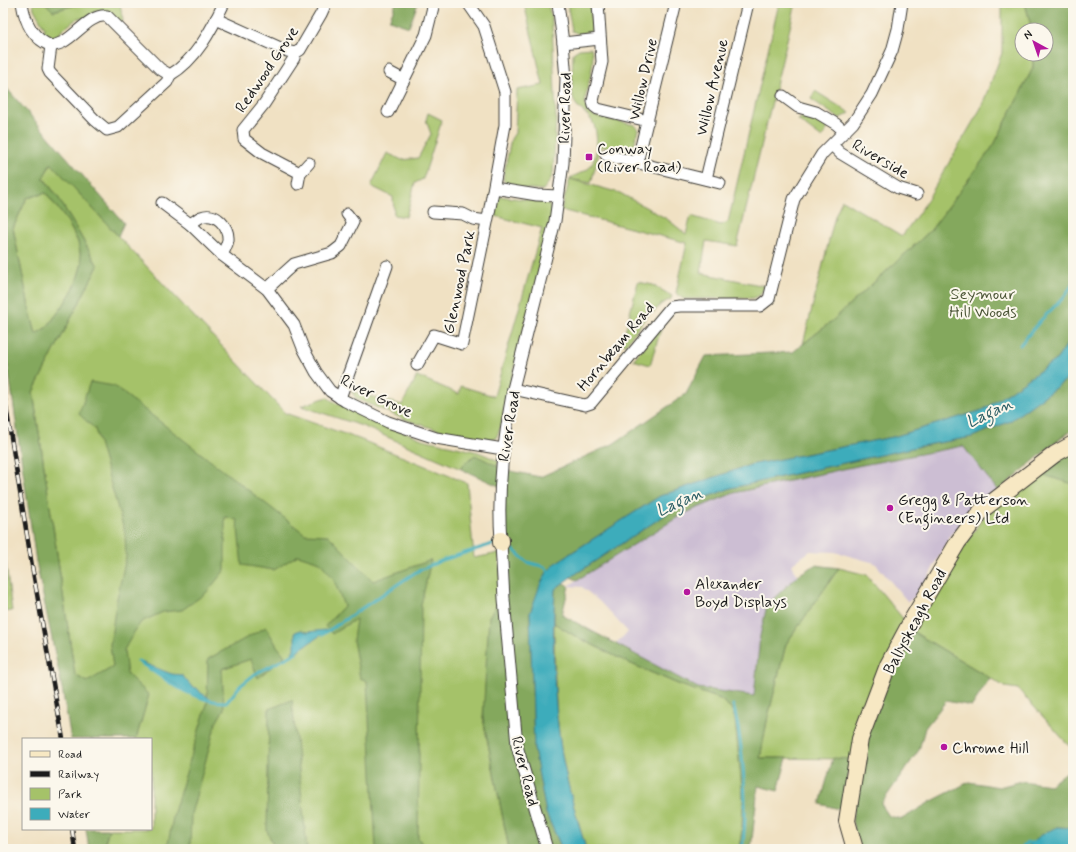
<svg xmlns="http://www.w3.org/2000/svg" width="1076" height="852" font-family="Mynerve,sans-serif">
	<style>
		.industrial { fill: #ccbed3 }
		.green { fill: #a5c269; stroke: #606f42 }
		.forest { fill: #84a85d; stroke: #50623c; fill-rule: evenodd }
		.water { fill: #3dacbb; stroke: #2c646c }
		.lines { fill: none; stroke-linecap: round; stroke-linejoin: round }
		.stream { stroke: #3dacbb; stroke-width: 3 }
		.street-casing { stroke: #3c3a35; stroke-width: 13 }
		.secondary-casing { stroke: #3c3a35; stroke-width: 18 }
		.street { stroke: #fff; stroke-width: 11 }
		.secondary { stroke: #f7e8c3; stroke-width: 16 }
		.rail-casing { stroke: #1c1c1c; stroke-width: 4.5 }
		.rail { stroke: #fbf7ec; stroke-width: 3; stroke-dasharray: 9; stroke-linecap: butt }
		.poi-dot { fill: #b5179e; stroke: #fbf7ec; stroke-width: 1.5 }
		.labels { text-anchor: middle; stroke-width: 4; stroke-linejoin: round; paint-order: stroke }
		.street-label { font-size: 16px; fill: #1c1c1c; stroke: #fbf7ec }
		.poi-label { font-size: 16px; fill: #1c1c1c; stroke: #fbf7ec; text-anchor: start }
		.park-label { font-size: 16px; fill: #4c5637; stroke: #fbf7ec }
		.water-label { font-size: 17px; font-style: italic; fill: #2b5d64; stroke: #fbf7ec }
	</style>
	<rect width="100%" height="100%" fill="#fbf7ec"/>
	<filter id="ink" filterUnits="userSpaceOnUse"><feTurbulence type="fractalNoise" baseFrequency=".025" numOctaves="2"/><feDisplacementMap in="SourceGraphic" scale="8" xChannelSelector="R" yChannelSelector="G"/><feConvolveMatrix kernelMatrix="1 2 1 2 8 2 1 2 1" color-interpolation-filters="sRGB"/></filter>
	<filter id="wash" filterUnits="userSpaceOnUse"><feTurbulence type="fractalNoise" baseFrequency=".012" numOctaves="4" result="noise"/><feDisplacementMap in="SourceGraphic" scale="16" xChannelSelector="R" yChannelSelector="G"/><feGaussianBlur stdDeviation="0.9" result="paint"/><feColorMatrix in="noise" values="0 0 0 0 0 0 0 0 0 0 0 0 0 0 0 0 0 1.4 0 .05"/><feComposite in="paint" operator="in"/></filter>
	<g filter="url(#wash)">
		<rect width="100%" height="100%" fill="#f0e1c3"/>
		<path class="industrial" d="M963 446 998 491 951 534 921 591 908 602 875 563 835 552 810 551 791 565 798 575 767 606 760 636 754 696 698 688 616 644 628 632 600 602 582 587 569 586 577 580 683 514 735 493 857 466Z"/>
		<g class="green">
			<path d="M33 3H45L54 11 82 3H120L123 21 120 24 106 13 101 11H96L85 19 78 18 61 31 59 38 53 41 40 34 45 29 34 9Z"/>
			<path d="M524 3H548L552 22 556 119 553 174 549 182 543 190 508 187 503 179 511 139 515 133 517 90 543 85Z"/>
			<path d="M567 3H590L592 29 591 31 579 34 572 31Z"/>
			<path d="M779 3H796L737 246 706 241 701 273 765 286 760 295 754 298 683 299 676 293 687 243 561 210 570 179 620 193 667 219 686 234 691 216 721 225 728 222Z"/>
			<path d="M1002 3H1025L1032 30H1022V54H1033V68L994 145 968 180 1073 181 834 384 936 223 931 230 832 321 803 344 835 216 842 200 902 236 923 207 981 108 1002 53Z"/>
			<path d="M591 48C598 67 582 93 586 107 588 112 591 113 594 116L635 125 638 129 633 150 631 153 601 146 591 183 570 179C575 174 584 173 589 168 598 159 599 132 592 121 588 114 579 110 575 103 570 95 573 64 573 53L579 49Z"/>
			<path d="M815 91 850 113 840 118 837 117 811 99Z"/>
			<path d="M428 113 442 120 423 179 415 183 406 217 394 215 393 197 371 186 387 153 402 160 418 158 431 134 426 120Z"/>
			<path d="M805 116H811L829 126 822 138 798 120Z"/>
			<path d="M52 163 118 236 285 413 359 439 467 483 474 558 499 553 502 598 483 718 509 849H103L109 829H151V739H136L143 715 75 675 33 392 98 266 58 197 43 177Z"/>
			<path d="M46 193 68 222 78 242 82 263 75 286 63 306 47 327 36 334 29 307 13 228 27 198Z"/>
			<path d="M499 196 543 202 549 205 553 215 506 399 500 429 496 438 489 440 442 431 406 420 357 399 351 391 402 405 417 376 459 394 461 386 494 396 542 228 495 216Z"/>
			<path d="M638 282 653 285 672 296 671 299 661 304 654 312H650L626 344H622Z"/>
			<path d="M662 326 650 365 633 360Z"/>
			<path d="M327 397 334 402 356 412 422 439 478 452 499 461 497 466 475 456 465 463 461 469 362 426 301 406Z"/>
			<path d="M1073 450V750L1018 689 1005 687 912 631 963 548 986 513Z"/>
			<path d="M3 542 12 611 3 612Z"/>
			<path d="M839 568 867 575 905 621 851 759 760 758 767 721 786 644Z"/>
			<path d="M554 623 575 636 629 663 678 684 720 699 731 708 735 719 743 798 742 830 739 849H586C575 811 563 772 559 733 554 696 555 659 554 623Z"/>
		</g>
		<g class="forest">
			<path d="M45 3H82L53 11Z"/>
			<path d="M396 3H418L409 27 389 20Z"/>
			<path d="M1025 3H1073V335L1057 359 983 410 893 437 750 465 660 496 557 562 547 572 530 613 534 749 546 813 562 849H509L483 718 489 616 502 598 503 488 461 469 465 463 475 455 506 470 540 477 613 444 686 394 706 356 793 352 832 321 931 230 994 145 1033 68V54H1046V30H1032Z"/>
			<path d="M3 84 124 223 118 236 51 163 43 178 58 197 98 266 33 392 75 675 87 682 113 667 110 645 116 603 126 557 125 533 95 429 79 414 90 382 114 386 305 534 328 535 373 581 431 560 421 605 418 838 426 849H376L367 681 360 678 353 640 356 619 332 634 325 626 344 606 333 578 320 562 298 555 274 570 242 565 237 520 225 517V570L206 593 182 610 163 612 141 622 133 634 124 650 127 674 149 695 136 739H71L60 678 36 562 3 331ZM46 193 68 222 78 242 82 263 75 286 63 306 47 327 36 334 29 307 13 228 27 198Z"/>
			<path d="M1073 375V430L1063 436 998 491 963 446 857 466 734 493 683 514 577 580 571 577 671 511 731 488 921 446 972 437 1010 421Z"/>
			<path d="M1073 451V484L1040 474Z"/>
			<path d="M815 565 839 568 786 644 767 721 760 758H787L778 791 758 786 751 849H739L742 830 743 798 735 719 731 708 720 699 678 684 629 663 575 636 554 623 555 589 563 583 569 586 562 615 698 688 754 696 760 636 767 605 798 575Z"/>
			<path d="M266 627 277 646 285 656 258 678 251 659 222 669 224 709 216 723 191 814 190 849H167L174 812 207 704 208 659Z"/>
			<path d="M912 631 990 678 972 706 946 701 925 728 919 750 881 804 889 816 902 819 930 802 969 782 999 787 1022 781 1050 785 1073 767V828L1057 827 1044 834 1026 849H859L852 821 865 739 894 665Z"/>
			<path d="M292 700 307 849H275L267 831 269 709Z"/>
			<path d="M833 758 851 759 843 810 820 804Z"/>
			<path d="M86 829H109L103 849H89Z"/>
		</g>
		<g class="water">
			<path d="M1073 335V375L1010 421 972 437 921 446 731 488 671 511 571 577 555 589C552 635 553 688 559 733 563 772 575 811 586 849H562L546 813 534 749 530 613 540 585 547 572 557 562 660 496 750 465 893 437 983 410 1057 359Z"/>
			<path d="M301 630 307 632 325 630 327 631 293 654 292 652 295 648V632Z"/>
			<path d="M138 661C149 665 159 669 169 673 173 675 178 674 182 675L192 687 197 688 201 693 208 697 209 700 194 696Z"/>
			<path d="M1057 827 1073 828V849H1028C1031 839 1049 831 1057 827Z"/>
		</g>
		<g class="lines">
			<g class="stream">
				<path d="M1020 345 1040 321 1063 298 1073 284"/>
				<path d="M506 543 527 562 545 567 550 573"/>
				<path d="M322 635 416 572 443 560 496 543"/>
				<path d="M138 661C164 679 194 703 227 702L240 686 255 674 296 653"/>
				<path d="M733 705C738 722 740 739 742 756 745 788 747 817 742 849"/>
				<path d="M1021 849 1027 843H1032"/>
			</g>
		</g>
	</g>
	<g filter="url(#ink)">
		<g class="lines">
			<defs>
				<g id="street">
					<path d="M22 3C25 22 32 38 51 46 55 45 59 44 63 42 77 35 90 14 107 16L160 69 170 75C196 60 212 29 224 3"/>
					<path d="M598 3 602 62 593 101 594 106 598 109 648 121"/>
					<path d="M216 19 287 51 295 53"/>
					<path d="M563 43 600 39"/>
					<path d="M51 46 48 69 50 73 95 120 107 130 118 127 167 82 170 75"/>
					<path d="M389 72 404 80"/>
					<path d="M783 96 798 107 816 112 836 124 845 132"/>
					<path d="M388 112 426 35 434 3"/>
					<path d="M832 145 840 153 898 188 917 194"/>
					<path d="M606 155 720 183"/>
					<path d="M637 163 676 3"/>
					<path d="M300 173 262 153 244 139 243 130 264 104 294 58 295 53 300 50 321 14 326 3"/>
					<path d="M706 179 748 3"/>
					<path d="M298 184 300 173 309 163"/>
					<path d="M494 188 537 195 558 196"/>
					<path d="M162 203 190 224 222 255 267 289 294 325 303 348 316 372 330 391 345 401 388 422 436 438 503 449"/>
					<path d="M433 212 463 214 473 219 487 221"/>
					<path d="M190 224C194 222 198 218 201 217 216 211 229 227 228 240 227 246 224 250 222 255"/>
					<path d="M267 289 284 273 294 264 332 253 341 246 353 222 347 214"/>
					<path d="M417 365 434 335 462 344 489 213 505 125V92L484 26 468 3"/>
					<path d="M513 389 585 405 591 403 671 307 679 306H760L769 299 794 199 822 154 853 123 872 94 892 51 898 29 902 3"/>
					<path d="M340 398 387 266"/>
					<path d="M501 540C497 489 504 439 513 389L555 221 563 163 566 79 563 43 558 3"/>
					<path d="M501 543 504 599 517 746 547 849"/>
				</g>
				<g id="secondary">
					<path d="M501 540V543"/>
					<path d="M855 849 847 821 860 739 888 665 913 618 958 542 982 510 1055 454 1073 444"/>
				</g>
			</defs>
			<use href="#street" class="street-casing"/>
			<use href="#secondary" class="secondary-casing"/>
			<use href="#street" class="street"/>
			<use href="#secondary" class="secondary"/>
			<defs>
				<g id="rail">
					<path d="M3 388 33 572 63 739"/>
					<path d="M72 829 75 849"/>
				</g>
			</defs>
			<use href="#rail" class="rail-casing"/>
			<use href="#rail" class="rail"/>
		</g>
	</g>
	<g class="poi-dot">
		<rect x="585" y="153" width="8" height="8" rx="2"/>
		<circle cx="890" cy="508" r="4"/>
		<circle cx="687" cy="592" r="4"/>
		<circle cx="944" cy="747" r="4"/>
	</g>
	<g class="labels">
		<g class="street-label">
			<text transform="translate(266 69) rotate(-56)" y="6">Redwood Grove</text>
			<text transform="translate(642 79) rotate(-77)" y="6">Willow Drive</text>
			<text transform="translate(711 87) rotate(-77)" y="6">Willow Avenue</text>
			<text transform="translate(564 108) rotate(-89)" y="6">River Road</text>
			<text transform="translate(881 158) rotate(30)" y="6">Riverside</text>
			<text transform="translate(458 282) rotate(-78)" y="6">Glenwood Park</text>
			<text transform="translate(615 346) rotate(-50)" y="6">Hornbeam Road</text>
			<text transform="translate(377 395) rotate(26)" y="6">River Grove</text>
			<text transform="translate(508 426) rotate(-81)" y="6">River Road</text>
			<text transform="translate(914 621) rotate(-62)" y="6">Ballyskeagh Road</text>
			<text transform="translate(526 771) rotate(76)" y="6">River Road</text>
		</g>
		<g class="poi-label">
			<text x="597" y="154">Conway<tspan x="597" dy="18">(River Road)</tspan></text>
			<text x="898" y="505">Gregg &amp; Patterson<tspan x="898" dy="18">(Engineers) Ltd</tspan></text>
			<text x="695" y="589">Alexander<tspan x="695" dy="18">Boyd Displays</tspan></text>
			<text x="952" y="753">Chrome Hill</text>
		</g>
		<g class="park-label">
			<text x="983" y="299">Seymour<tspan x="983" dy="18">Hill Woods</tspan></text>
		</g>
		<g class="water-label">
			<text transform="translate(989 412) rotate(-25)" y="6">Lagan</text>
			<text transform="translate(679 501) rotate(-24)" y="6">Lagan</text>
		</g>
	</g>
	<rect width="1076" height="852" fill="none" stroke="#fbf7ec" stroke-width="16"/>
	<rect x="22" y="738" width="130" height="92" fill="#fbf7ec" stroke="#a29f99"/>
	<rect x="30" y="751" width="20" height="6" fill="#f7e8c3" stroke="#a29f99"/>
	<text x="58" y="758" font-size="12" fill="#1c1c1c">Road</text>
	<rect x="30" y="771" width="20" height="6" fill="#1c1c1c" stroke="#a29f99"/>
	<text x="58" y="778" font-size="12" fill="#1c1c1c">Railway</text>
	<rect x="30" y="788" width="20" height="12" fill="#a5c269" stroke="#a29f99"/>
	<text x="58" y="798" font-size="12" fill="#1c1c1c">Park</text>
	<rect x="30" y="808" width="20" height="12" fill="#3dacbb" stroke="#a29f99"/>
	<text x="58" y="818" font-size="12" fill="#1c1c1c">Water</text>
	<g transform="translate(1034 42) rotate(320)"><circle r="19" fill="#fbf7ec" stroke="#a29f99"/>
	<path d="M0-3L7 15L0 10L-7 15Z" fill="#b5179e"/>
	<text y="-6" font-size="11" font-weight="bold" text-anchor="middle" fill="#1c1c1c">N</text>
	</g>
</svg>
